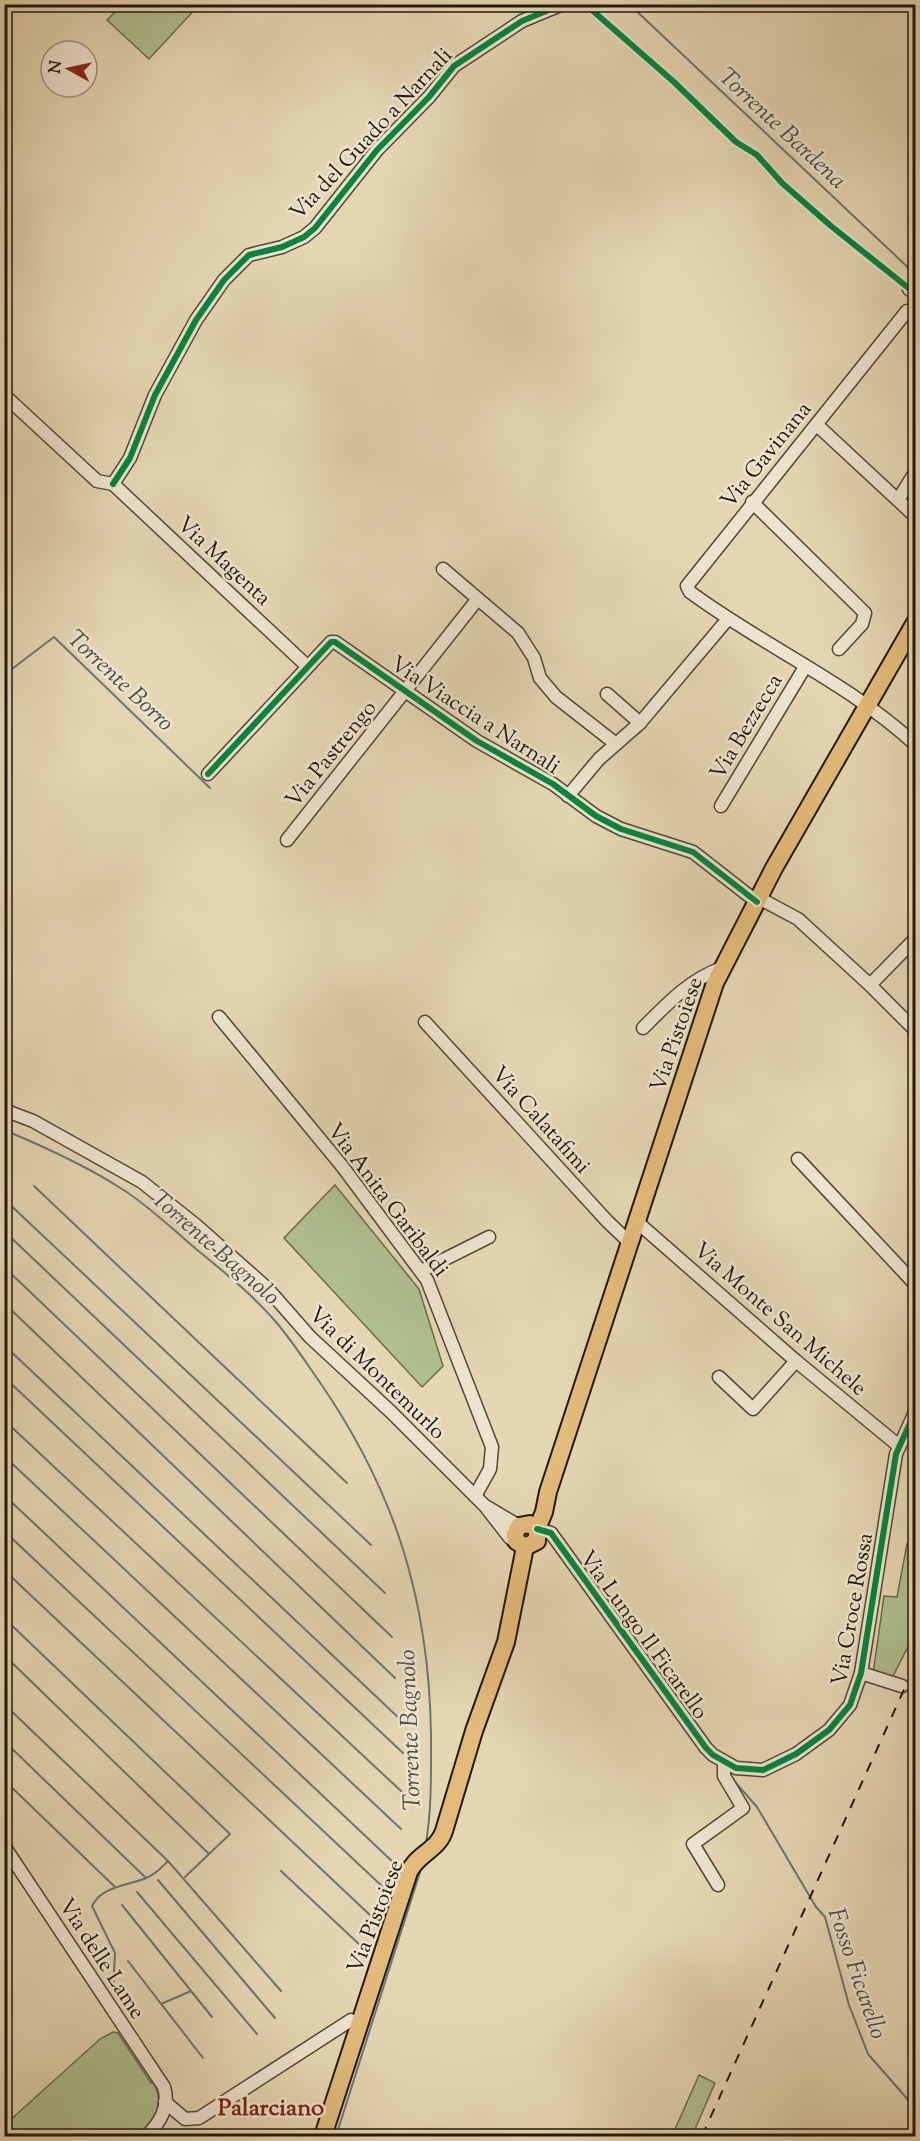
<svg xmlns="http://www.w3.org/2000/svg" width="920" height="2141" font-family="'Sorts Mill Goudy',serif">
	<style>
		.green { fill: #afbf90; stroke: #686b4e; stroke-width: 1.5 }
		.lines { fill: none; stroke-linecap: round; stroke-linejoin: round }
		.stream { stroke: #6a7673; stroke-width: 2 }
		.minor-tunnel { stroke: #beb092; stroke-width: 12; stroke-dasharray: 12 6; stroke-linecap: butt }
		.minor-casing { stroke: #514736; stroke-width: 15 }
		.major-casing { stroke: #20170c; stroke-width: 20 }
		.minor { stroke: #eee4ce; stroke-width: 12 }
		.major { stroke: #e2bb7a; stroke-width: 16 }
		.rail { stroke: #20170c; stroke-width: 2; stroke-dasharray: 10 10; stroke-linecap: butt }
		.cycleway-casing { stroke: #eee4ce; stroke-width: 10 }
		.cycleway { stroke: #00873e; stroke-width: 6 }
		.labels { text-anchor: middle; stroke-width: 5; stroke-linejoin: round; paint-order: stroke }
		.street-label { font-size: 22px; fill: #20170c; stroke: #eee4ce }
		.water-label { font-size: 24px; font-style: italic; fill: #4b4f48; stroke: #eee4ce }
		.neighbourhood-label { font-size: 24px; font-weight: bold; fill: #7a1f14; stroke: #eee4ce }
	</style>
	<rect width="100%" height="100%" fill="#e5d6b3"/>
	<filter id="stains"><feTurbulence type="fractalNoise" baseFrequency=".00333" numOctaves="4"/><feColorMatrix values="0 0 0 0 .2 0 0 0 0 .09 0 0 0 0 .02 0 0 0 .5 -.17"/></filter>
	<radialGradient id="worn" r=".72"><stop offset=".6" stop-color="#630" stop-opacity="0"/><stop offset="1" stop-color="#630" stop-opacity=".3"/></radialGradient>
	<g class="green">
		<path d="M122 5V4L199 5 149 59 107 20Z"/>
		<path d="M335 1185 419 1289 443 1366 422 1387 284 1238Z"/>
		<path d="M907 1544 915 1553V1633L891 1680 873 1674 884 1596 897 1597Z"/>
		<path d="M113 2032 118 2033 151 2083H154C165 2105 154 2120 140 2136H5L4 2122 7 2123 100 2039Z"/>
		<path d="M699 2075 715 2083 692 2136H672Z"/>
	</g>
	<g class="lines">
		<g class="stream">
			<path d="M629 4 916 275"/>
			<path d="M4 675 54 637 210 788"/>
			<path d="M4 1130C45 1147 85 1165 122 1189 148 1205 172 1229 196 1249 224 1272 253 1295 276 1322 292 1341 305 1361 319 1381 395 1491 429 1600 431 1734 431 1770 432 1807 426 1843"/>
			<path d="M34 1186 347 1483"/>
			<path d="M4 1199 371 1545"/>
			<path d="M4 1231 385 1593"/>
			<path d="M4 1267 392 1637"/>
			<path d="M4 1303 395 1678"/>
			<path d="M4 1345 401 1720"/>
			<path d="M4 1377 403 1753"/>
			<path d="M4 1420 401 1791"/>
			<path d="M4 1456 401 1829"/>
			<path d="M4 1495 394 1863"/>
			<path d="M4 1531 384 1888"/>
			<path d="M4 1570 371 1916"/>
			<path d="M4 1618 230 1834 185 1877"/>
			<path d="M4 1655 209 1854"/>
			<path d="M4 1704 168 1861 281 1991"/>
			<path d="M4 1741 146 1878"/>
			<path d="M4 1780 115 1887"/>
			<path d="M736 1783 757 1807 816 1907 825 1917 849 2005 868 2054 916 2109"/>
			<path d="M281 1871 360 1945"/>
			<path d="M158 1880 275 2018"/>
			<path d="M137 1892 257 2034"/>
			<path d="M122 1905 212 2017"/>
			<path d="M128 1961 203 2058"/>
			<path d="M113 1991 115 1953 92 1906C102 1886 127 1886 146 1878 155 1875 161 1868 168 1861"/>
			<path d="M161 2004 191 1991"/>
			<path d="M336 2136 422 1866"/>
		</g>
		<path class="minor-tunnel" d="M902 1686 916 1688"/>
		<defs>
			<g id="minor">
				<path d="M909 289 916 294"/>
				<path d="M916 311H907L687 586 690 592C763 646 849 683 916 745"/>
				<path d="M4 395 97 481 113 484"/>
				<path d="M817 425 916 517"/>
				<path d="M113 484 130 458 155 395 196 320 224 280 249 255 282 247 304 237 315 228 377 150 429 97 454 66 522 21 563 4"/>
				<path d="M113 484 307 666"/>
				<path d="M898 500 916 471"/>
				<path d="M752 502 865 613 862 624 839 649"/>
				<path d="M443 569 518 633 534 658 540 678 556 697 616 744"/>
				<path d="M607 694 640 723"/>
				<path d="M208 774 331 642H335L477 741 553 784 596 816 621 829 693 852 757 902"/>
				<path d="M568 796 599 759 640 723 727 620"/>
				<path d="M721 806 805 667"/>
				<path d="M287 840 477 600"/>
				<path d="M759 898 798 919 870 985 916 1031"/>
				<path d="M870 985 916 938"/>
				<path d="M219 1017 342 1166 427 1280 492 1447 490 1469 475 1496"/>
				<path d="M425 1022 607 1221 629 1242"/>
				<path d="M643 1028C667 1004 689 980 722 968"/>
				<path d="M4 1110 33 1121 142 1182 197 1226 267 1288 310 1337 391 1412 485 1506 510 1538 516 1541"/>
				<path d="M798 1159 916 1285"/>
				<path d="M636 1221 796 1361 899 1446"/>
				<path d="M421 1271 489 1237"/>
				<path d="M719 1377 753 1409 796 1361"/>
				<path d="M487 1507 519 1526"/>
				<path d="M537 1529 551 1533 706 1748 713 1755 736 1768 763 1770 796 1754 829 1730 850 1705 861 1673 896 1454 916 1410"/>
				<path d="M861 1673 902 1686"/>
				<path d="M4 1846 164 2087C170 2107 160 2122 147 2136"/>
				<path d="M718 1885 693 1844 743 1808 724 1776V1763"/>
				<path d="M165 2102 185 2119 199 2118 351 2020"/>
			</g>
			<g id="major">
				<path d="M537 1529 530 1524 519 1526 515 1534 516 1541 525 1547 537 1541V1529L544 1512 548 1492 715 983 774 868 916 621"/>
				<path d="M323 2136 409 1872C417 1854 438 1850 444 1831L474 1731 506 1642 525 1547"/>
			</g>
		</defs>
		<use href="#minor" class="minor-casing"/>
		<use href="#major" class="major-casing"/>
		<use href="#minor" class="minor"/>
		<use href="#major" class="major"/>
		<path class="rail" d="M702 2136 916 1663"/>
		<defs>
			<g id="cycleway">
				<path d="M585 4 674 82 736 142 757 155 782 183 831 226 916 294"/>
				<path d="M113 484 130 458 155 395 196 320 224 280 249 255 282 247 304 237 315 228 377 150 429 97 454 66 522 21 563 4"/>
				<path d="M208 774 331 642H335L477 741 553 784 596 816 621 829 693 852 757 902"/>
				<path d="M537 1529 551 1533 706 1748 713 1755 736 1768 763 1770 796 1754 829 1730 850 1705 861 1673 896 1454 916 1410"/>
			</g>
		</defs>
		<use href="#cycleway" class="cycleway-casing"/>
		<use href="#cycleway" class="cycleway"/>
	</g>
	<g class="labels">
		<g class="street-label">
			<text transform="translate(370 133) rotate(-47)" y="8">Via del Guado a Narnali</text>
			<text transform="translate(765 454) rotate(-51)" y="8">Via Gavinana</text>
			<text transform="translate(225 560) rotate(43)" y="8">Via Magenta</text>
			<text transform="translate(476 714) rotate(33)" y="8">Via Viaccia a Narnali</text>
			<text transform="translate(745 726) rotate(-59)" y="8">Via Bezzecca</text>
			<text transform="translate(330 753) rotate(-51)" y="8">Via Pastrengo</text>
			<text transform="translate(675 1034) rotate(-71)" y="8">Via Pistoiese</text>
			<text transform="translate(542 1119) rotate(48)" y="8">Via Calatafimi</text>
			<text transform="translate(389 1199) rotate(53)" y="8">Via Anita Garibaldi</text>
			<text transform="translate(781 1318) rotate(41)" y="8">Via Monte San Michele</text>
			<text transform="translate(378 1372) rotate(44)" y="8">Via di Montemurlo</text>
			<text transform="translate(851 1609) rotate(-80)" y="8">Via Croce Rossa</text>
			<text transform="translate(645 1634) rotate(54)" y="8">Via Lungo Il Ficarello</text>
			<text transform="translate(374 1916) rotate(-69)" y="8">Via Pistoiese</text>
			<text transform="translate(103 1958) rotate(57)" y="8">Via delle Lame</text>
		</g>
		<g class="water-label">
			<text transform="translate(783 128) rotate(43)" y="8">Torrente Bardena</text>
			<text transform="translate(121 680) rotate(43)" y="8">Torrente Borro</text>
			<text transform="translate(216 1247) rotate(41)" y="8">Torrente Bagnolo</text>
			<text transform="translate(409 1730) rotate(-92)" y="8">Torrente Bagnolo</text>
			<text transform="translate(858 1973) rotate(71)" y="8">Fosso Ficarello</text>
		</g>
		<g class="neighbourhood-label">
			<text x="271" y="2115">Palarciano</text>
		</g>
	</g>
	<rect width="920" height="2141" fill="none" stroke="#e5d6b3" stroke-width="24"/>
	<rect x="6" y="6" width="908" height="2129" fill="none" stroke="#20170c" stroke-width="3"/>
	<rect x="12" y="12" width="896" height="2117" fill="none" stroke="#20170c" stroke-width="1.5"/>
	<g transform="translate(69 69) rotate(278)"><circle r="28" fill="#eee4ce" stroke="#9c9280" stroke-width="1.5"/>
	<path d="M0-4.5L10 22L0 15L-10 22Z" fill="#8f2418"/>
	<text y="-9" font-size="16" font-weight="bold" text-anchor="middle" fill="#20170c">N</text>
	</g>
	<rect width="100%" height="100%" filter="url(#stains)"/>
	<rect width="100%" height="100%" fill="url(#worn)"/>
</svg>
